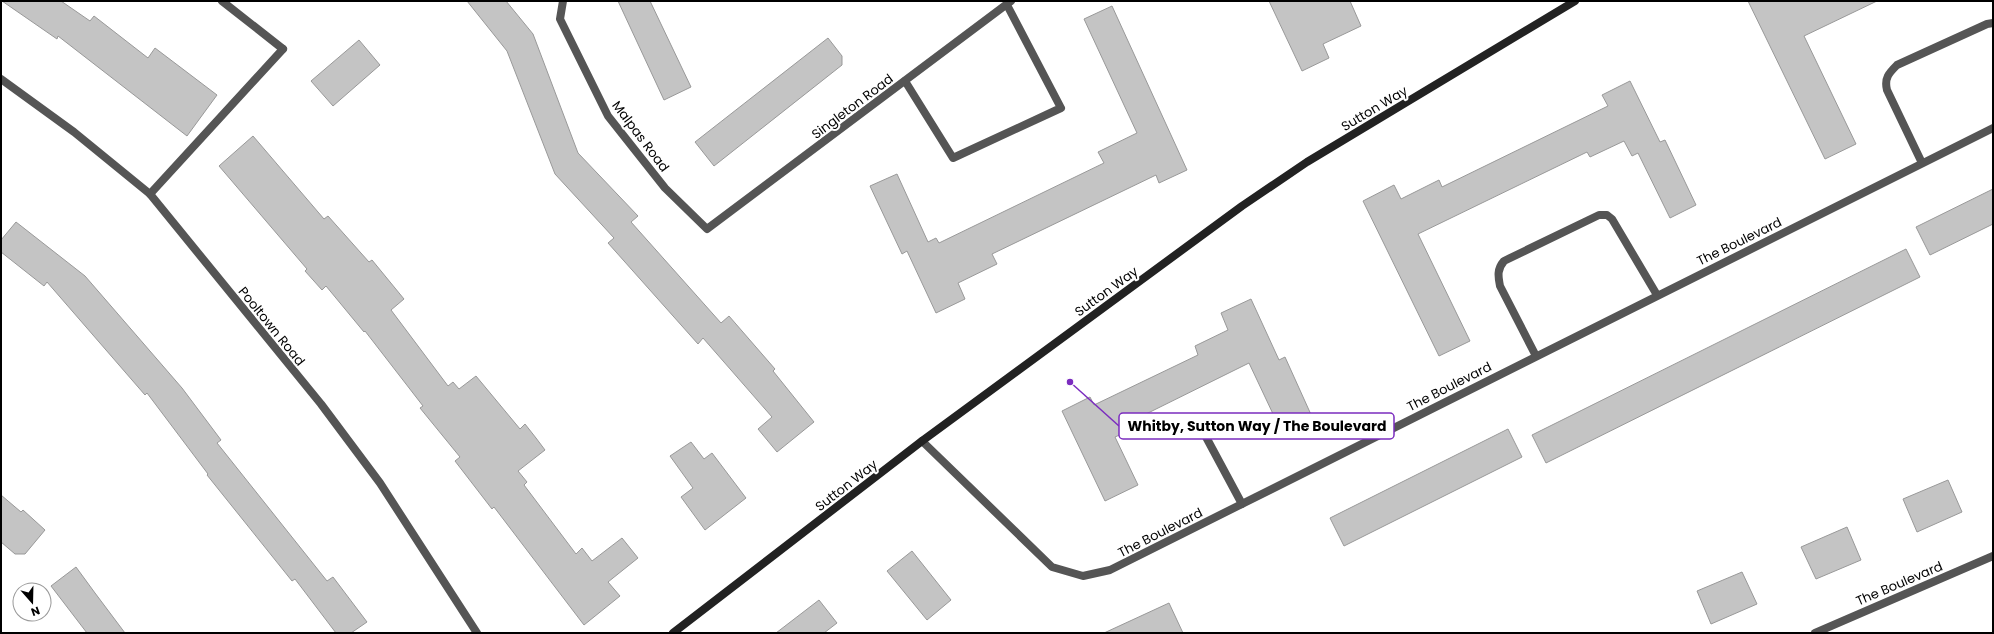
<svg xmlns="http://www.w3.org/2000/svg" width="1994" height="634" font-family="Poppins,sans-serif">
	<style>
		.building { fill: #c4c4c4; stroke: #999 }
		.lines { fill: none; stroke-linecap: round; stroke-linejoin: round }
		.service { stroke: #555; stroke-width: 8 }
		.minor { stroke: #555; stroke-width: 8 }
		.tertiary { stroke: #555; stroke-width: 8 }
		.secondary { stroke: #222; stroke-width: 8 }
		.labels { text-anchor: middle; stroke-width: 4; stroke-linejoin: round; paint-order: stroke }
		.street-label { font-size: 13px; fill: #000; stroke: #fff }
		.leader { fill: none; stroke: #7b2cbf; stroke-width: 1.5 }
		.callout-dot { fill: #7b2cbf; stroke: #fff; stroke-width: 1.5 }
		.callout { fill: #fff; stroke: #7b2cbf; stroke-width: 1.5 }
		.callout-label { font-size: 14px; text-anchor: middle; font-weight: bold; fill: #000 }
	</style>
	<rect width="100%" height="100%" fill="#fff"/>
	<g class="building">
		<path d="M2 1H61L90 21 94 16 148 58 155 48 217 95 187 136 58 36 57 39Z"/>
		<path d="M467 1H506L533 34 578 153 638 216 631 222 721 323 729 316 775 369 773 371 814 422 777 452 758 429 772 417 703 338 698 344 608 243 614 238 555 174 507 51Z"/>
		<path d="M618 1H650L691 87 664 100Z"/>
		<path d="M1269 1H1350L1361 26 1323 44 1329 58 1302 71Z"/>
		<path d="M1748 1H1877L1804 36 1856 144 1825 159Z"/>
		<path d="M1112 6 1187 170 1159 183 1156 175 992 254 997 264 958 283 965 299 936 313 907 251 902 254 870 186 897 174 928 242 936 238 939 243 1104 163 1098 152 1137 133 1084 19Z"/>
		<path d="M828 38 842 56V65L714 166 695 142Z"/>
		<path d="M359 40 380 65 333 106 311 81Z"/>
		<path d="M1630 81 1660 142 1665 140 1696 205 1670 218 1638 153 1632 156 1624 141 1590 157 1587 152 1418 234 1470 341 1439 356 1363 201 1394 185 1401 199 1439 180 1442 187 1608 106 1602 95Z"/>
		<path d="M253 136 324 219 328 216 369 262 372 260 404 299 391 310 448 386 453 382 459 389 476 376 520 429 525 424 536 438 545 450 518 471 527 482 524 485 576 554 582 548 592 561 622 538 638 558 608 582 620 596 584 625 494 507 492 509 455 461 460 457 420 408 423 406 365 331 364 332 326 286 322 290 305 271 307 269 219 166Z"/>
		<path d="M1993 189V224L1930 255 1916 227Z"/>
		<path d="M16 222 85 276 182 388 221 440 217 443 327 581 333 577 367 622 351 633H336L295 579 292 581 207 475 208 474 147 393 145 395 47 282 44 286 1 252V240Z"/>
		<path d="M1906 249 1920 277 1546 463 1532 435Z"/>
		<path d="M1251 299 1279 360 1285 357 1313 419 1282 433 1249 363 1146 414 1150 421 1115 437 1138 485 1105 501 1062 411 1090 397 1094 405 1198 355 1195 346 1228 330 1221 313Z"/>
		<path d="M1508 429 1522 457 1344 546 1330 518Z"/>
		<path d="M691 442 704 459 712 453 746 498 705 530 681 497 693 488 670 456Z"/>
		<path d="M1948 480 1962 512 1917 532 1903 499Z"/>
		<path d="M1 495 21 512 23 510 45 530 25 554H15L1 542Z"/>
		<path d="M1847 527 1861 560 1816 579 1801 547Z"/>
		<path d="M912 551 951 600 927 620 887 571Z"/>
		<path d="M76 567 95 593 125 633H87L51 586Z"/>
		<path d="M1742 572 1757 604 1711 624 1697 591Z"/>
		<path d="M819 600 837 623 824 633H776Z"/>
		<path d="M1169 603 1183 633H1104Z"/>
	</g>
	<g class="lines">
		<g class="service">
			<path d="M222 1 283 49"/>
			<path d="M905 81 953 158 1061 108 1007 5"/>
			<path d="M1922 163 1887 90C1884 78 1889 73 1897 65L1987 24 1993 23"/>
			<path d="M1536 356 1500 286C1498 276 1497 269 1504 261L1599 215H1607L1612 219 1657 295"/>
			<path d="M1206 437 1242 504"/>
		</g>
		<g class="minor">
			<path d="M563 1 560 19 608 116 665 188 707 229 1011 1"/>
			<path d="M150 194 283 49"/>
			<path d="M922 441 1052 567 1083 576 1110 570 1993 128"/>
			<path d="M1815 633 1993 556"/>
		</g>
		<path class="tertiary" d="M1 79 74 132 150 194 321 404 380 483 477 633"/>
		<path class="secondary" d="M673 633 922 441 1242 206 1307 162 1575 1"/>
	</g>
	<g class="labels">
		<g class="street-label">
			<text transform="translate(852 106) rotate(-37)" y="5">Singleton Road</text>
			<text transform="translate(1374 108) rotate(-31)" y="5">Sutton Way</text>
			<text transform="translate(641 136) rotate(53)" y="5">Malpas Road</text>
			<text transform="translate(1739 241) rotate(-26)" y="5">The Boulevard</text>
			<text transform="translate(1106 291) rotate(-36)" y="5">Sutton Way</text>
			<text transform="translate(272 326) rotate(51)" y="5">Pooltown Road</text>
			<text transform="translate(1449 386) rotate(-27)" y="5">The Boulevard</text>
			<text transform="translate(846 485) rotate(-38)" y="5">Sutton Way</text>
			<text transform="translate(1160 532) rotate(-27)" y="5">The Boulevard</text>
			<text transform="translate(1899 583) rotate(-23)" y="5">The Boulevard</text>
		</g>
	</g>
	<path class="leader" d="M1070 382L1119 426"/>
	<circle class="callout-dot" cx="1070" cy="382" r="4"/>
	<rect class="callout" x="1119" y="413" width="275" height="26" rx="4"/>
	<g class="callout-label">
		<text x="1257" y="431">Whitby, Sutton Way / The Boulevard</text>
	</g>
	<rect width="1994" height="634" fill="none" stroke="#000000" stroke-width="4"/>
	<g transform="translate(32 602) rotate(160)"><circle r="19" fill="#ffffff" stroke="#999999"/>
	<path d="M0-3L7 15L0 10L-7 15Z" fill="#000000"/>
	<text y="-6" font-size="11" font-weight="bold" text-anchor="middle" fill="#000000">N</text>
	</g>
</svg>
